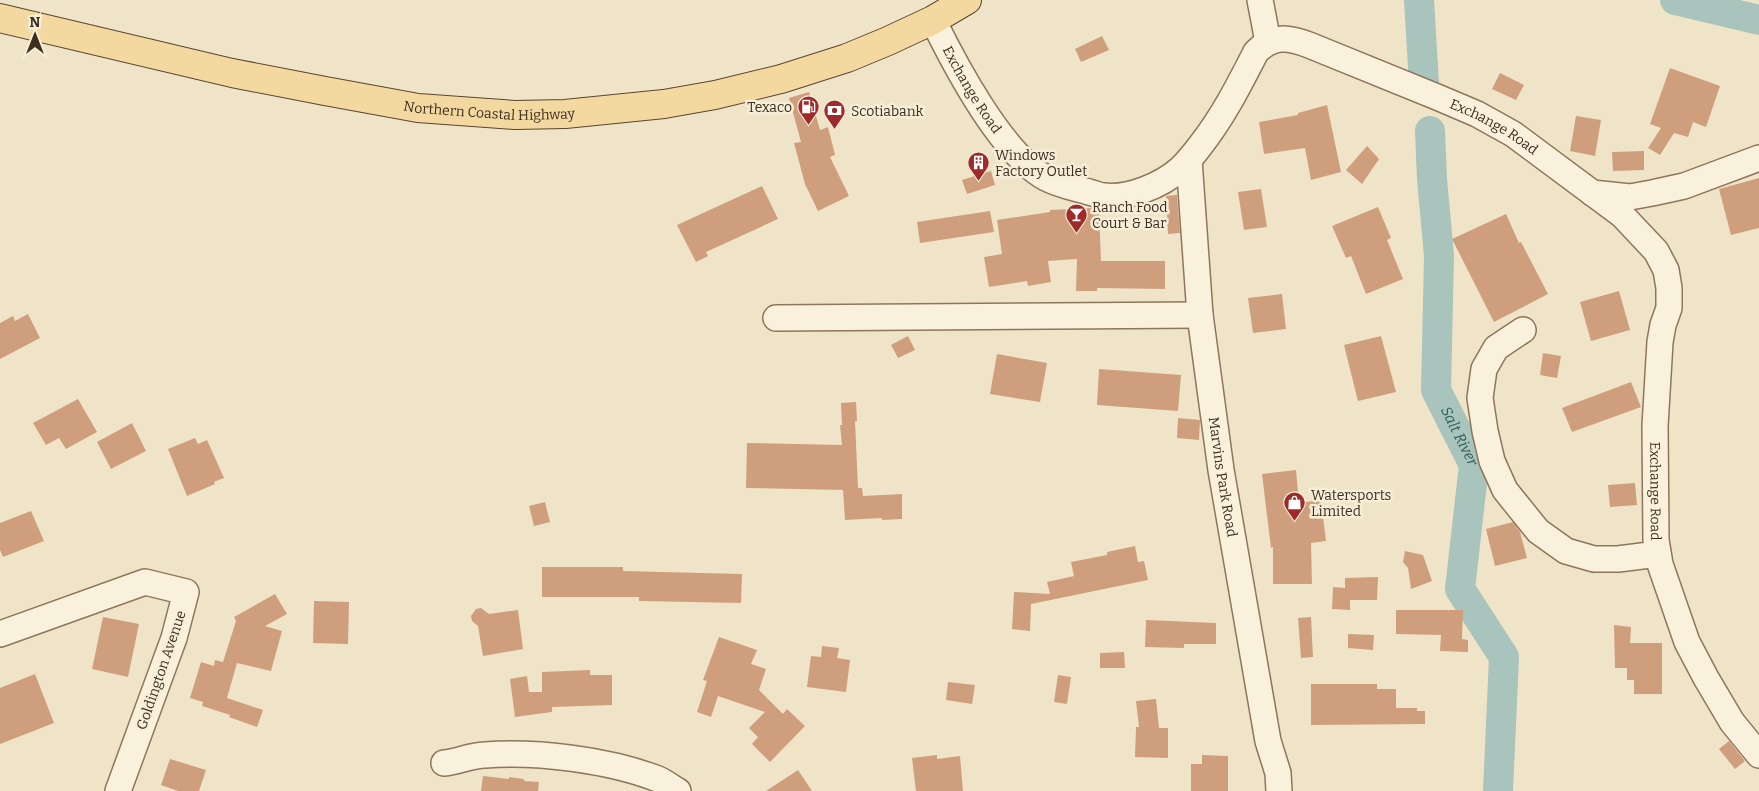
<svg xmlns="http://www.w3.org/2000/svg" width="1759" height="791" font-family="Bitter,serif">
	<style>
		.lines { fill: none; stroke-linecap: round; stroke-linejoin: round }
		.river { stroke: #a9c4bc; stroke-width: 30 }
		.building { fill: #cf9f7d }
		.minor-casing { stroke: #8d765c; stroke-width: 28 }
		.major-casing { stroke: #5b4430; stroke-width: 30 }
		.minor { stroke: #faf1dc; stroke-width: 25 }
		.major { stroke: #f3d9a0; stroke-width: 28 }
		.labels { text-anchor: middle; stroke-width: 5; stroke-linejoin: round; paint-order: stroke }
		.street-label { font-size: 14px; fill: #3d2e20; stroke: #f7eed8 }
		.poi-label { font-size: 14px; fill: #3d2e20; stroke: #f7eed8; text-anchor: start }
		.water-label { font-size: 15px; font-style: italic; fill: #2f5d5a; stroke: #f7eed8 }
	</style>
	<rect width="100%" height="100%" fill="#f0e4c8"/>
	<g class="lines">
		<g class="river">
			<path d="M1419 0 1424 83"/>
			<path d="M1675 0 1759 20"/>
			<path id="s1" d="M1430 131 1432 179 1439 256 1436 390 1474 465 1460 589 1504 657 1498 791"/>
		</g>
	</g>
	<g class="building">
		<path d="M1102 36 1109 50 1081 62 1075 49Z"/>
		<path d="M1670 68 1720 86 1706 127 1693 122 1688 137 1674 133 1660 155 1648 148 1661 128 1650 124Z"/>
		<path d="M1500 73 1524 85 1516 100 1492 89Z"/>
		<path d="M809 92 820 130 828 127 835 155 830 157 849 196 818 211 805 184 794 143 801 142 789 98Z"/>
		<path d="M1327 105 1341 172 1311 180 1305 148 1264 154 1259 122 1298 115V113Z"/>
		<path d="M1576 116 1601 120 1595 156 1570 151Z"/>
		<path d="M1367 146 1379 159 1362 184 1346 170Z"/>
		<path d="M1644 151V170L1613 171 1612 152Z"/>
		<path d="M991 171 995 185 967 194 962 180Z"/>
		<path d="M1759 178V228L1731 235 1719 189Z"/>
		<path d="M762 186 778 219 706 252 708 256 696 262 677 225Z"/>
		<path d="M1261 189 1267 227 1244 230 1238 192Z"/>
		<path d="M1177 195 1180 233 1168 234 1166 196Z"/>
		<path d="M1378 207 1391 238 1387 240 1403 279 1366 294 1351 256 1346 258 1332 226Z"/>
		<path d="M1092 208 1099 210 1101 261H1165V289L1097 288V291H1076L1077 259 1048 261 1051 282 1028 286 1027 281 989 287 984 257 1002 254 997 220 1050 212V210Z"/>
		<path d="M990 211 994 232 920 243 917 222Z"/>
		<path d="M1506 214 1519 243 1521 242 1548 294 1494 322 1452 239Z"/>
		<path d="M1619 291 1630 330 1591 341 1580 302Z"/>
		<path d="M1282 294 1286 329 1253 333 1248 298Z"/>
		<path d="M28 314 40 338 0 359V323L13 316 15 321Z"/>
		<path d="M908 336 915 350 898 358 891 345Z"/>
		<path d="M1381 336 1396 392 1358 401 1344 345Z"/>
		<path d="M1543 353 1561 356 1557 378 1540 375Z"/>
		<path d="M997 354 1047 363 1040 402 990 394Z"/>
		<path d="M1099 369 1181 375 1178 411 1097 405Z"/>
		<path d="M1631 382 1641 407 1572 432 1562 408Z"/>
		<path d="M78 399 97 432 66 449 59 438 46 445 33 423Z"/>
		<path d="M856 402 857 421H855L858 488H862L863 496 902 494V519L882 520V518L845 520 843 490 746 488 747 443 842 445 840 425H842L841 403Z"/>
		<path d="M1178 418 1200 420 1199 440 1177 438Z"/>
		<path d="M132 423 146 451 111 469 97 442Z"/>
		<path d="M195 438 198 444 207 440 224 478 214 482 215 484 187 496 168 449Z"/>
		<path d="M1296 470 1299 503 1321 500 1326 541 1311 543 1312 584H1273V547L1271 548 1262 474Z"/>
		<path d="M1635 483 1637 505 1610 507 1608 485Z"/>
		<path d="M545 502 550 522 534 526 529 506Z"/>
		<path d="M31 511 44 541 3 557 0 550V523Z"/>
		<path d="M1513 522 1520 532 1527 558 1495 566 1486 529Z"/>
		<path d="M1135 546 1138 562 1144 561 1148 580 1031 604 1030 631 1012 629 1014 592 1050 594 1047 582 1074 576 1071 562 1107 555V552Z"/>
		<path d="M1405 551 1423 555 1432 581 1411 589 1408 568 1403 562Z"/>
		<path d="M542 567H623V571L742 574 741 603 639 601V597H542Z"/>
		<path d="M1378 577 1377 600H1350V610L1332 609 1333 587 1345 588V578Z"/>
		<path d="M275 594 287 614 265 626 282 631 271 671 237 663 227 698 263 710 257 727 229 717 230 715 202 706 203 702 190 698 201 662 214 666 215 660 223 662 236 621 234 617Z"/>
		<path d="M314 601 349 602 348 644 313 643Z"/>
		<path d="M481 608 489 614 518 610 523 649 483 656 478 626 472 621 471 616 476 609Z"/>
		<path d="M1396 610H1463L1462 639 1468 640V652L1440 651 1441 635 1396 634Z"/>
		<path d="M103 617 139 624 128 677 92 669Z"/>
		<path d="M1311 617 1313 657 1301 658 1298 618Z"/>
		<path d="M1146 620 1216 623V644H1184V648L1145 647Z"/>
		<path d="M1614 625 1631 627 1630 643H1662V694H1634V680H1627V668H1615Z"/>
		<path d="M1348 634 1374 635 1373 650 1348 648Z"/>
		<path d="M719 637 757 650 751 664 766 669 759 690 783 714 787 709 805 726 770 762 752 744 758 737 749 728 765 712 718 696 711 717 697 712 707 681 703 680Z"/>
		<path d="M822 646 839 648 837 658 850 660 846 692 807 687 811 656 821 657Z"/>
		<path d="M1124 652 1125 668H1100V653Z"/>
		<path d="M590 670V675H612V705L552 707V712L515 717 510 679 527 676 529 692H542V672Z"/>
		<path d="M35 674 54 723 0 744V688Z"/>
		<path d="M1058 675 1071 677 1067 704 1054 702Z"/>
		<path d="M948 682 975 685 972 704 946 700Z"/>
		<path d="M1311 684H1377V689H1396V708H1417V711H1425V724L1311 725Z"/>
		<path d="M1156 699 1159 728H1168V758L1135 757 1136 727H1139L1136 701Z"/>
		<path d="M1729 741 1745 761 1735 769 1719 749Z"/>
		<path d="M937 755V759L960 756 963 791H916L912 758Z"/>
		<path d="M1202 755 1228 756V791H1191V764H1202Z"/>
		<path d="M170 759 206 770 199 791H178L161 785Z"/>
		<path d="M798 770 812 791H766Z"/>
		<path d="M483 776 509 779V777L524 779V781L539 782 538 791H481Z"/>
	</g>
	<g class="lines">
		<defs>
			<g id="minor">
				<path d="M1260 0 1268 42"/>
				<path id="s2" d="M933 20C955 65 1002 154 1046 178 1059 185 1075 188 1089 192 1094 193 1099 196 1104 196 1129 199 1162 185 1180 169 1188 162 1194 154 1200 146 1223 117 1239 85 1256 52 1273 35 1288 37 1309 45L1437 97 1477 114 1513 134 1622 215 1656 251 1666 270 1669 288V308L1663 325 1660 342 1655 426 1656 540 1660 564 1687 642 1706 678 1732 722 1759 755"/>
				<path id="s3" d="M1189 160 1200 315 1221 470 1268 741 1278 773 1279 791"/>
				<path d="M1592 193 1630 197 1652 193 1684 186 1759 158"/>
				<path d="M776 318 1200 315"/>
				<path d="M1523 330 1496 348 1484 369 1480 398 1485 431 1492 461 1505 490 1538 531 1566 551 1594 559H1618L1658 554"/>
				<path d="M0 634 145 582 186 592 174 638 118 791"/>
				<path d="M444 763C458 762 471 755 485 755 537 751 609 760 658 779 665 782 671 787 678 791"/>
			</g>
			<g id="major">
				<path id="s4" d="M0 18 232 73 325 91 418 108 515 115 565 114 664 104 715 95 781 79 847 58 888 41 933 20 967 0"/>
			</g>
		</defs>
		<use href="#minor" class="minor-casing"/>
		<use href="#major" class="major-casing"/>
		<use href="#minor" class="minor"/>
		<use href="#major" class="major"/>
	</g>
	<defs>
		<symbol id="fuel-pin" viewBox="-11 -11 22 30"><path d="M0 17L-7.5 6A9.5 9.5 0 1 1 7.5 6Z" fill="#9e2a2b" stroke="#f7eed8"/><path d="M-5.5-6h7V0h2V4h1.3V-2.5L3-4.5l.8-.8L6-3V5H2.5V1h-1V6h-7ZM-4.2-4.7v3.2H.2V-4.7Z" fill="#fff"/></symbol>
		<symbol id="bank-pin" viewBox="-11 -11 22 30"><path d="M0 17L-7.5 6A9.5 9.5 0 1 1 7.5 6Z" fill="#9e2a2b" stroke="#f7eed8"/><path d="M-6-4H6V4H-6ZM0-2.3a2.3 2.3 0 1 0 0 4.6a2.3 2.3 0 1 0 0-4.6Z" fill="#fff"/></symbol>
		<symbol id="building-pin" viewBox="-11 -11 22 30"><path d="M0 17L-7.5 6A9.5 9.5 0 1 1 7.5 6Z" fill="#9e2a2b" stroke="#f7eed8"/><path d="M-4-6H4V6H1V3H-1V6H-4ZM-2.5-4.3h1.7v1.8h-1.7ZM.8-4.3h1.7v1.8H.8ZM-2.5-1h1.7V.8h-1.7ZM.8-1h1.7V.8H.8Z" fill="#fff"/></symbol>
		<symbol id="bar-pin" viewBox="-11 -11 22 30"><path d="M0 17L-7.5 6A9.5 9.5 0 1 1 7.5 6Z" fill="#9e2a2b" stroke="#f7eed8"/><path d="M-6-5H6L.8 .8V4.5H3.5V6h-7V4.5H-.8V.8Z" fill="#fff"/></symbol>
		<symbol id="shop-pin" viewBox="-11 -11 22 30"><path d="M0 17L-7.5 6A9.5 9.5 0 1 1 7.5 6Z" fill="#9e2a2b" stroke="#f7eed8"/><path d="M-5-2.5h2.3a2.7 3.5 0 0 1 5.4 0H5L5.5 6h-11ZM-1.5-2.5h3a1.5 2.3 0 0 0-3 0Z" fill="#fff"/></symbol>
	</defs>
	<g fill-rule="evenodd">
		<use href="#fuel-pin" x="796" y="94" width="25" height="34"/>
		<use href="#bank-pin" x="822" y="98" width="25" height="34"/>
		<use href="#building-pin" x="966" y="150" width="25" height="34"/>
		<use href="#bar-pin" x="1064" y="202" width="25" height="34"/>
		<use href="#shop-pin" x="1282" y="490" width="25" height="34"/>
	</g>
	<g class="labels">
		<g class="street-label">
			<text dy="5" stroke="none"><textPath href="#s2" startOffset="80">Exchange Road</textPath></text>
			<text dy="5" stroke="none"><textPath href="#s4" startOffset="499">Northern Coastal Highway</textPath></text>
			<text dy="5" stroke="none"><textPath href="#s2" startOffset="740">Exchange Road</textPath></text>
			<text dy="5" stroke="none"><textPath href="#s3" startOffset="319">Marvins Park Road</textPath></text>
			<text dy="5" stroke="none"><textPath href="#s2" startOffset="1190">Exchange Road</textPath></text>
			<text transform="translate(161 670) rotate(-71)" y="5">Goldington Avenue</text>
		</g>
		<g class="poi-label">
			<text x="792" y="112" text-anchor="end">Texaco</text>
			<text x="851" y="116">Scotiabank</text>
			<text x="995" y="160">Windows<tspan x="995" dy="16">Factory Outlet</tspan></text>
			<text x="1092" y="212">Ranch Food<tspan x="1092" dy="16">Court &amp; Bar</tspan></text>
			<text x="1311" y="500">Watersports<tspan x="1311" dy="16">Limited</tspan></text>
		</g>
		<g class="water-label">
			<text dy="5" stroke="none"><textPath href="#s1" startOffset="311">Salt River</textPath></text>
		</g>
	</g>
	<g transform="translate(35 35)" stroke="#f7eed8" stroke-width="4" paint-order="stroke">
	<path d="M0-4L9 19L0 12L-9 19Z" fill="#3d2e20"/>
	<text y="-8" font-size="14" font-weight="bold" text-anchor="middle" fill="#3d2e20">N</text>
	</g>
</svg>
